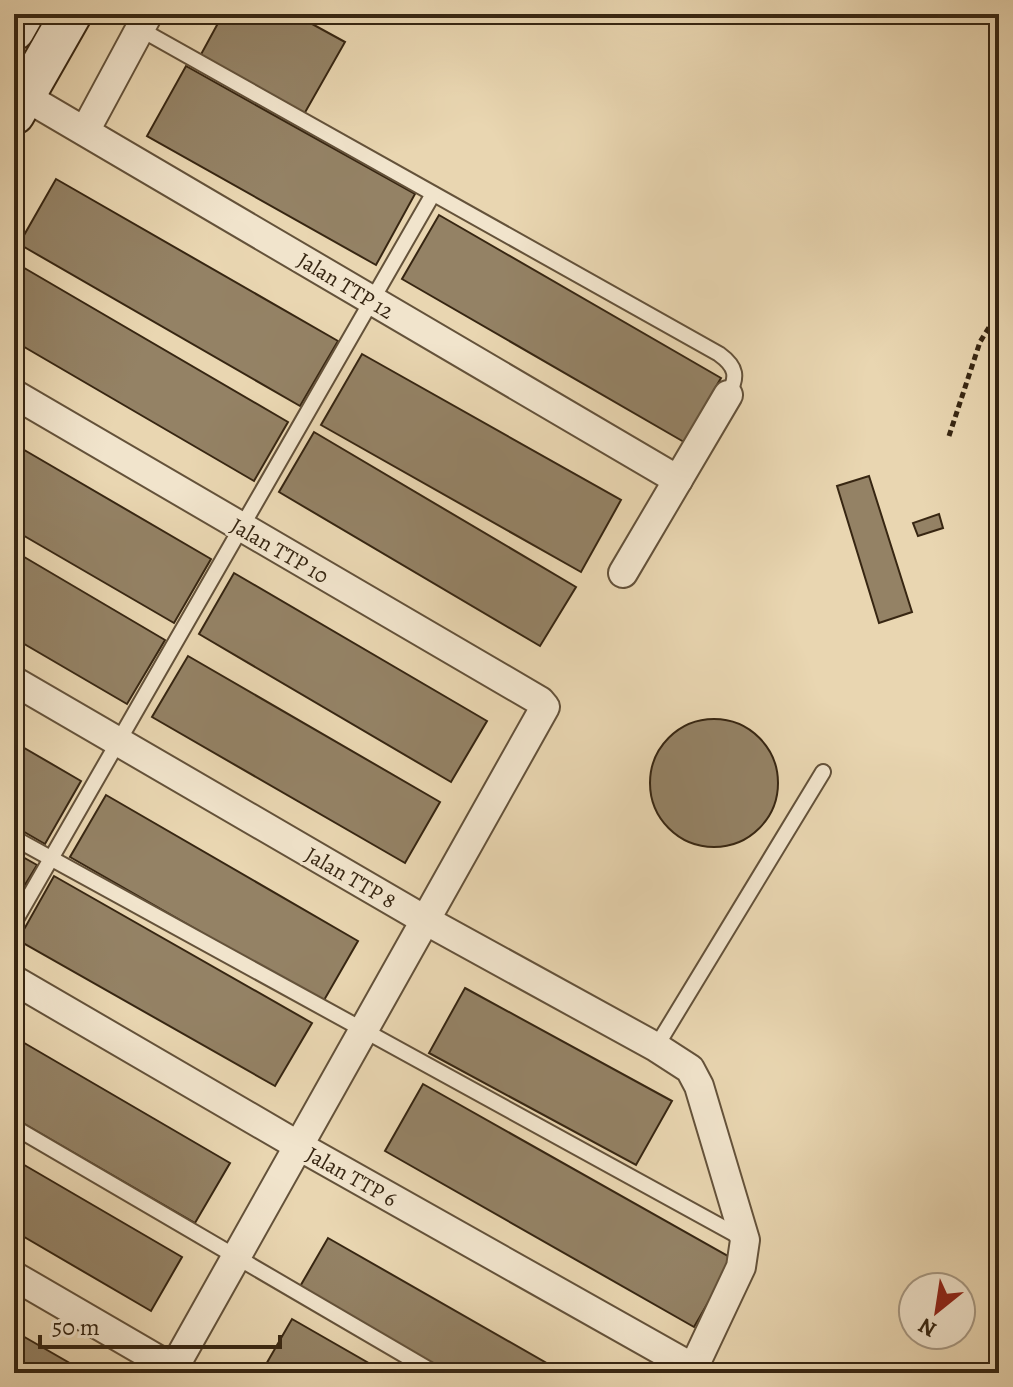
<svg xmlns="http://www.w3.org/2000/svg" width="1013" height="1387" font-family="Alegreya,serif">
	<style>
		.building { fill: #948265; stroke: #372612; stroke-width: 2 }
		.lines { fill: none; stroke-linecap: round; stroke-linejoin: round }
		.lane-casing { stroke: #64523a; stroke-width: 18 }
		.street-casing { stroke: #64523a; stroke-width: 32 }
		.secondary-casing { stroke: #372612; stroke-width: 44 }
		.path { stroke: #372612; stroke-width: 5; stroke-dasharray: 6 4; stroke-linecap: butt }
		.lane { stroke: #f1e4cc; stroke-width: 14 }
		.street { stroke: #f1e4cc; stroke-width: 28 }
		.secondary { stroke: #f1e4cc; stroke-width: 40 }
		.labels { text-anchor: middle; stroke-width: 6; stroke-linejoin: round; paint-order: stroke }
		.street-label { font-size: 22px; fill: #372612; stroke: #f1e4cc }
	</style>
	<rect width="100%" height="100%" fill="#e9d6b1"/>
	<filter id="stains"><feTurbulence type="fractalNoise" baseFrequency=".0025" numOctaves="4"/><feColorMatrix values="0 0 0 0 .2 0 0 0 0 .09 0 0 0 0 .02 0 0 0 .5 -.17"/></filter>
	<radialGradient id="worn" r=".72"><stop offset=".6" stop-color="#630" stop-opacity="0"/><stop offset="1" stop-color="#630" stop-opacity=".3"/></radialGradient>
	<g class="building">
		<path d="M223 14H294L345 42 303 116 199 58Z"/>
		<path d="M186 66 415 194 376 265 147 136Z"/>
		<path d="M56 179 338 341 300 406 19 244Z"/>
		<path d="M439 215 721 378 684 442 402 279Z"/>
		<path d="M14 262 288 422 254 481 14 341Z"/>
		<path d="M362 354 621 500 581 572 321 425Z"/>
		<path d="M314 432 576 587 540 646 279 492Z"/>
		<path d="M14 444 211 559 174 623 14 530Z"/>
		<path d="M869 476 912 612 879 623 837 486Z"/>
		<path d="M939 514 943 528 918 536 913 523Z"/>
		<path d="M14 551 165 640 127 704 14 638Z"/>
		<path d="M234 573 487 721 451 782 199 634Z"/>
		<path d="M188 656 440 802 405 863 152 717Z"/>
		<circle cx="714" cy="783" r="64"/>
		<path d="M14 742 81 781 45 844 14 826Z"/>
		<path d="M106 795 358 941 323 1002 70 857Z"/>
		<path d="M14 852 37 865 14 903Z"/>
		<path d="M54 876 312 1023 275 1086 18 940Z"/>
		<path d="M465 988 672 1101 636 1165 429 1053Z"/>
		<path d="M14 1037 230 1163 195 1223 14 1118Z"/>
		<path d="M423 1084 733 1259 694 1327 385 1151Z"/>
		<path d="M14 1159 182 1257 151 1311 14 1231Z"/>
		<path d="M328 1238 564 1373H444L298 1290Z"/>
		<path d="M292 1319 386 1373H261Z"/>
		<path d="M14 1331 87 1373H14Z"/>
	</g>
	<g class="lines">
		<defs>
			<g id="lane">
				<path d="M140 29 719 354C737 367 738 377 728 395"/>
				<path d="M14 838 742 1238"/>
				<path d="M14 923 433 194"/>
				<path d="M656 1047 823 772"/>
				<path d="M14 1127 435 1373"/>
			</g>
			<g id="street">
				<path d="M14 90 678 480"/>
				<path d="M85 131 148 14"/>
				<path d="M14 394 540 701 545 707 171 1373"/>
				<path d="M623 573 728 395"/>
				<path d="M14 681 425 920 656 1047 690 1069 699 1086 745 1240 741 1267 691 1373"/>
				<path d="M14 980 299 1146 693 1368"/>
				<path d="M14 1276 181 1373"/>
			</g>
			<g id="secondary">
				<path d="M14 30 23 14"/>
				<path d="M14 114 71 14"/>
			</g>
		</defs>
		<use href="#lane" class="lane-casing"/>
		<use href="#street" class="street-casing"/>
		<use href="#secondary" class="secondary-casing"/>
		<path class="path" d="M949 436 980 342 999 311"/>
		<use href="#lane" class="lane"/>
		<use href="#street" class="street"/>
		<use href="#secondary" class="secondary"/>
	</g>
	<g class="labels">
		<g class="street-label">
			<text transform="translate(346 285) rotate(31)" y="8">Jalan TTP 12</text>
			<text transform="translate(280 550) rotate(30)" y="8">Jalan TTP 10</text>
			<text transform="translate(351 877) rotate(30)" y="8">Jalan TTP 8</text>
			<text transform="translate(352 1176) rotate(29)" y="8">Jalan TTP 6</text>
		</g>
	</g>
	<rect width="1013" height="1387" fill="none" stroke="#e9d6b1" stroke-width="48"/>
	<rect x="16" y="16" width="981" height="1355" fill="none" stroke="#372612" stroke-width="4"/>
	<rect x="24" y="24" width="965" height="1339" fill="none" stroke="#372612" stroke-width="2"/>
	<g transform="translate(937 1311) rotate(210)"><circle r="38" fill="#f1e4cc" stroke="#a79882" stroke-width="2"/>
	<path d="M0-6L14 30L0 20L-14 30Z" fill="#8f2418"/>
	<text y="-12" font-size="22" font-weight="bold" text-anchor="middle" fill="#372612">N</text>
	</g>
	<path d="M40 1335v12h240v-12" fill="none" stroke="#372612" stroke-width="4"/>
	<text x="52" y="1335" font-size="24" fill="#372612" stroke="#f1e4cc" stroke-width="6" paint-order="stroke">50 m</text>
	<rect width="100%" height="100%" filter="url(#stains)"/>
	<rect width="100%" height="100%" fill="url(#worn)"/>
</svg>
